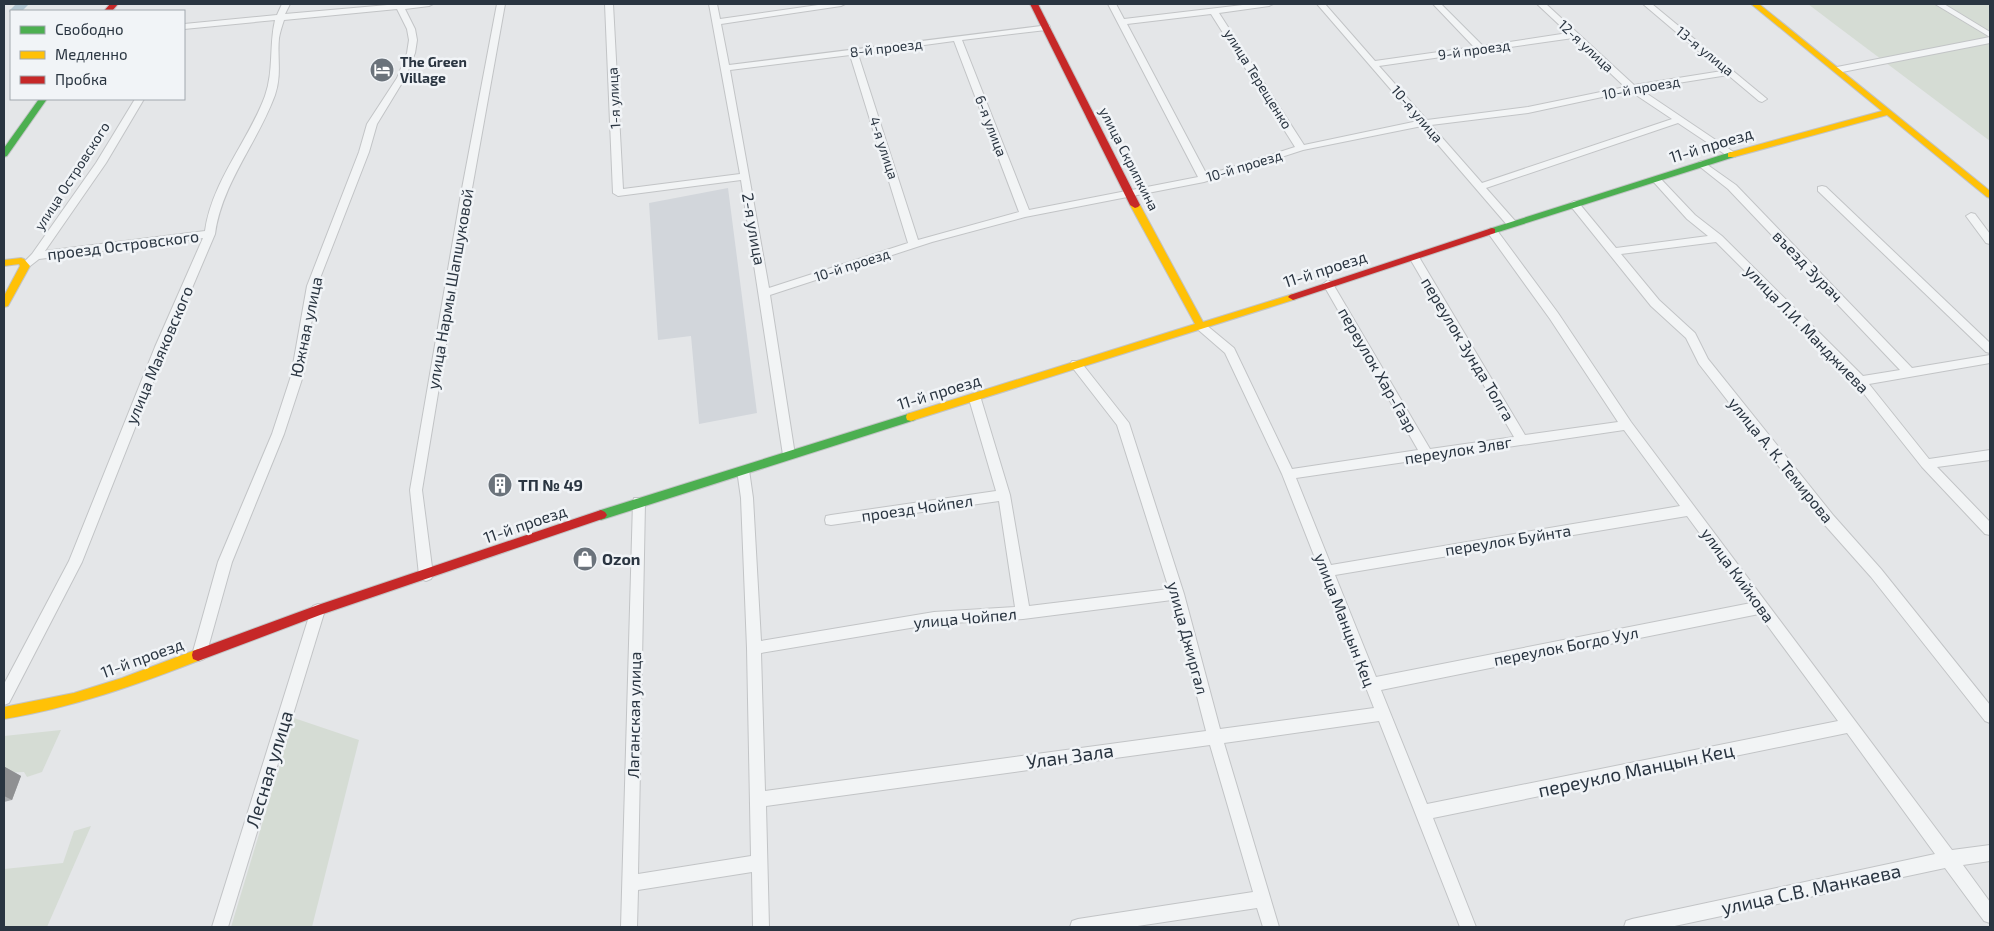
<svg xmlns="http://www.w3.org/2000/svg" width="1994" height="931" font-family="'Exo 2',sans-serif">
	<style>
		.built { fill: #d2d6db }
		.green { fill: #d5dcd4 }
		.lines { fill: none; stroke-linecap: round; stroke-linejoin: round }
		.river { fill: #b3c6d2; fill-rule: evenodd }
		.street-casing { stroke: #c2c4c6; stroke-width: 2 }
		.fast-casing { stroke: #c2c4c6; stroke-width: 2 }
		.slow-casing { stroke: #c2c4c6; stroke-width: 2 }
		.jam-casing { stroke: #c2c4c6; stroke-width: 2 }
		.street { fill: #f2f4f5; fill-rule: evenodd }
		.fast { fill: #4caf50; fill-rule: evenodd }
		.slow { fill: #ffc107; fill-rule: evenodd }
		.jam { fill: #c62828; fill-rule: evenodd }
		.wall { fill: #afb1b3 }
		.shaded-wall { fill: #8f9092 }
		.labels { text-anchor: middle; stroke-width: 5; stroke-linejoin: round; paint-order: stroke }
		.far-street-label { font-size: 14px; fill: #2a3541; stroke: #f1f4f7 }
		.far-poi-label { font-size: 14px; font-weight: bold; fill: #2a3541; stroke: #f1f4f7; text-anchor: start }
		.street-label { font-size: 16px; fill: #2a3541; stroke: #f1f4f7 }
		.poi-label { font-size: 16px; font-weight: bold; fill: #2a3541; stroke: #f1f4f7; text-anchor: start }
		.near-street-label { font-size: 19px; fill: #2a3541; stroke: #f1f4f7 }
	</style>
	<rect width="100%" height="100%" fill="#e4e6e8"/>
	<path class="built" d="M728 188 757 413 699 424 691 336 658 340 649 203Z"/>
	<g class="green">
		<path d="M1808 4H1990V141L1833 23Z"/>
		<path d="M294 718 359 740 312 927H231Z"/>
		<path d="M61 730 42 772 27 777 24 772 4 773V736Z"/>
		<path d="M91 826 47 927H4V869L63 863 74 831Z"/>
	</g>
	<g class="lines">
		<path class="river" d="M16 4H29L22 11H11V14L9 11Z"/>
		<defs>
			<g id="street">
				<path d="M282 4H290L285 14 399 4H433L429 6 405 9 415 29 417 40 415 53 405 78 377 124 369 152 317 286 303 376 284 434 232 562 206 655 204 659 199 661 194 659 192 655 218 562 272 434 291 376 307 286 359 152 367 124 397 78 407 53 409 40 407 29 397 9 284 20C282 26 280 32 279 38 277 58 282 74 275 95 258 142 222 183 215 234L167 347 82 562 9 703 4 705V684L69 561 155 347 203 238 39 259 25 270 20 266 32 254 96 163 135 99H144L106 163 45 251 205 231C212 181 248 142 265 96 274 71 269 45 275 20L184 29V24L277 15Z"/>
				<path d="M497 4H505L471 194 422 490 433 575 431 579 426 581 421 579 419 575 410 490 461 194Z"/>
				<path d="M605 4H613L623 189 740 174 709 4H717L720 19 825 4H845L841 6 721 24 729 65 1049 25 1050 27 1046 30 962 40 1029 210 1198 177 1108 4H1116L1124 19 1251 4H1273L1269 6 1219 13 1304 145 1418 121 1317 4H1325L1375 61 1474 47 1433 4H1441L1483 46 1568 33 1537 4H1546L1634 85 1722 71 1643 4H1652L1767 99 1762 102 1759 101 1728 75 1640 89 1735 153V157H1729L1678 123 1486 188 1516 222 1517 224 1516 226H1508L1422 126 1303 150 1204 182 1025 217 932 242 770 295 795 455 793 458H785L783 455 741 180 618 196 613 193ZM1211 14 1295 147 1207 175 1127 24ZM1573 38 1625 87 1528 107 1427 120 1379 66ZM954 41 1019 212 918 240 858 54ZM850 55 908 243 769 288 730 70ZM1630 91 1672 119 1482 183 1431 125 1528 113Z"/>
				<path d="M1935 4H1944L1990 32V43L1837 73 1833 70 1837 67 1990 37Z"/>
				<path d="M1702 161 1736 185 1912 368 1990 355V363L1869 384 1929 459 1990 450V460L1937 467 1990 522V535L1985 534 1922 467 1849 375 1716 242 1621 254 1659 300 1695 333 1708 359 1833 515 1881 569 1990 705V723L1985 721 1871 577 1823 523 1699 364 1686 338 1651 306 1569 204 1574 201 1578 202 1616 248 1708 236 1687 219 1651 179 1653 177H1659L1695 215 1722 236 1863 376 1900 370 1728 189 1699 166V162Z"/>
				<path d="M1822 186 1826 187 1990 343V353L1986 352 1818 191V187Z"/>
				<path d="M1971 213 1975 214 1990 234V244L1986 243 1966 216Z"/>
				<path d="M1492 228 1496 229 1558 313 1631 422 1952 850 1990 845V861L1963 865 1990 902V923L1984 921 1945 868 1670 927H1624L1626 921 1632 919 1935 854 1847 733 1433 818 1476 927H1460L1379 721 1224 743 1279 927H1263L1257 908 1131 927H1070L1072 921 1078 919 1253 892 1210 745 766 806 769 927H753L752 872 638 890 637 927H621L633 502 634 498H644L645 502 638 874 751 856 747 648 741 498 737 470 739 467H747L749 470 753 498 761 641 934 612 1015 607 999 501 831 525 826 524 825 520 826 516 831 515 996 491 969 399 975 395 981 399 1010 495 1029 606 1169 589 1117 425 1072 367 1070 364 1072 361H1080L1129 423 1184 594 1220 729 1374 708 1282 474 1225 353 1195 327 1201 323 1205 324 1234 348 1292 469 1418 450 1323 284 1328 280 1333 284 1430 449 1514 437 1409 257 1414 254 1419 257 1525 435 1618 422 1550 319 1488 233 1487 231ZM1624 430 1680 506 1331 565 1296 478ZM1687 516 1751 603 1376 677 1335 575ZM1172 600 1206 731 765 791 761 653 934 624 1023 619ZM1759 614 1838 721 1427 804 1381 690Z"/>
				<path d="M318 604 323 606 325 610 228 927H212L311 610 313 606Z"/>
			</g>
			<g id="fast">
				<path d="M39 99H47L7 156 4 157V148Z"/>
				<path d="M1731 152 1735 155 1734 157 1495 233H1489L1487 231 1489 229Z"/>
				<path d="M911 413 915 414 916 417 915 420 601 520 597 518 595 515 597 512 601 510Z"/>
			</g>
			<g id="slow">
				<path d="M1751 4H1759L1990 191V198L1987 197 1887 115 1734 157H1728V153L1882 111Z"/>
				<path d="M1135 202 1140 205 1203 322 1293 294 1298 297 1296 299 911 421 907 420 906 417 907 414 1195 324 1130 205Z"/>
				<path d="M21 258 24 259 30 266 8 306 4 307V296L20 266 19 264 4 266V260Z"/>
				<path d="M198 649 203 651 204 655 203 659C136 685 75 707 4 719V707L74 693 122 678Z"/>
			</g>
			<g id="jam">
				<path d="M110 4H118L112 11H104Z"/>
				<path d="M1030 4H1038L1140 205 1138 207 1135 208 1130 205Z"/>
				<path d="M1492 228 1495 229V233L1296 299 1293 300 1288 297 1290 295Z"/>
				<path d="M601 510 605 512 607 515 605 518 320 615 198 661 193 659 192 655 193 651 318 605Z"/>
			</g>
		</defs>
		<use href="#street" class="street-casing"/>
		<use href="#fast" class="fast-casing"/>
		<use href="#slow" class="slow-casing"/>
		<use href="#jam" class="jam-casing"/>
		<use href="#street" class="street"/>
		<use href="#fast" class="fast"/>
		<use href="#slow" class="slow"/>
		<use href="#jam" class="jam"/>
	</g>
	<path class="wall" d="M4 767H5L21 776 12 800 4 802Z"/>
	<path class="shaded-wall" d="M5 767 21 776 12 800 4 796V771Z"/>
	<defs>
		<symbol id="hotel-disc" viewBox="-11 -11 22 22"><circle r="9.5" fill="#6b737b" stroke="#f1f4f7"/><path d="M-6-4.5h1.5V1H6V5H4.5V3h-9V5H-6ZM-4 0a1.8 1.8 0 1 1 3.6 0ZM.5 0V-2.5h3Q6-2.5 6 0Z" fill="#fff"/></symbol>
		<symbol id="building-disc" viewBox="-11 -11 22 22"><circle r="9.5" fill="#6b737b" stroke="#f1f4f7"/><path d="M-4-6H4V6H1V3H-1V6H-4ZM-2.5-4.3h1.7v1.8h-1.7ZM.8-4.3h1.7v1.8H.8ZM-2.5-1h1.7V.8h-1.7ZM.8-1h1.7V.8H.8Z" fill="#fff"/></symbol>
		<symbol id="shop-disc" viewBox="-11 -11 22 22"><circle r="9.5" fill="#6b737b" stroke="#f1f4f7"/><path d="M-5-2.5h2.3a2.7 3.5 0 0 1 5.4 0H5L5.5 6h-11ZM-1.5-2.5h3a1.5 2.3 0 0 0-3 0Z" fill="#fff"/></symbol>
	</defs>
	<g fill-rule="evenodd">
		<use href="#hotel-disc" x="368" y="56" width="28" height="28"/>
		<use href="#building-disc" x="486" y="471" width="28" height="28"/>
		<use href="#shop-disc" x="571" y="545" width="28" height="28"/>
	</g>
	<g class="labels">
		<g class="far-street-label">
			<text transform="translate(1586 46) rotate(43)" y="5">12-я улица</text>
			<text transform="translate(886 48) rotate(-7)" y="5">8-й проезд</text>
			<text transform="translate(1474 50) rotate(-8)" y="5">9-й проезд</text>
			<text transform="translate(1705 51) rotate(39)" y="5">13-я улица</text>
			<text transform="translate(1258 79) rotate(58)" y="5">улица Терещенко</text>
			<text transform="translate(1641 88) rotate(-10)" y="5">10-й проезд</text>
			<text transform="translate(614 98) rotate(-93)" y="5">1-я улица</text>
			<text transform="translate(1417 114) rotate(49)" y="5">10-я улица</text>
			<text transform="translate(991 126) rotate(69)" y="5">6-я улица</text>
			<text transform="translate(884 148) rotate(72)" y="5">4-я улица</text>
			<text transform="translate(1129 159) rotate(63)" y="5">улица Скрипкина</text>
			<text transform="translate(1244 166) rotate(-17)" y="5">10-й проезд</text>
			<text transform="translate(72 176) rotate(-57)" y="5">улица Островского</text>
			<text transform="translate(852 265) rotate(-18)" y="5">10-й проезд</text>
		</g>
		<g class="far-poi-label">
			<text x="400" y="67">The Green<tspan x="400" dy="16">Village</tspan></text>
		</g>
		<g class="street-label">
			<text transform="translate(1711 145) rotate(-17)" y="6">11-й проезд</text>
			<text transform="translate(754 229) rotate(80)" y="6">2-я улица</text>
			<text transform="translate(123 245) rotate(-7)" y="6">проезд Островского</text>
			<text transform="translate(1808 266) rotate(46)" y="6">въезд Зурач</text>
			<text transform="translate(1325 269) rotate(-18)" y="6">11-й проезд</text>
			<text transform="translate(450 289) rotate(-80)" y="6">улица Нармы Шапшуковой</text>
			<text transform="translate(306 327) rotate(-78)" y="6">Южная улица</text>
			<text transform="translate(1807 329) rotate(46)" y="6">улица Л.И. Манджиева</text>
			<text transform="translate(1468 349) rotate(59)" y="6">переулок Зунда Толга</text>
			<text transform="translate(159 355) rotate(-67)" y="6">улица Маяковского</text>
			<text transform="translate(1378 370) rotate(60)" y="6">переулок Хар-Газр</text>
			<text transform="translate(939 392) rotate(-17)" y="6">11-й проезд</text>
			<text transform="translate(1458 450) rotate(-9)" y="6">переулок Элвг</text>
			<text transform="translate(1781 460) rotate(51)" y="6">улица А. К. Темирова</text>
			<text transform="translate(917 508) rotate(-8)" y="6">проезд Чойпел</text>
			<text transform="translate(525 524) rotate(-19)" y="6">11-й проезд</text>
			<text transform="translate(1508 540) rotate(-9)" y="6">переулок Буйнта</text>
			<text transform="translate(1738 575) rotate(54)" y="6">улица Кийкова</text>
			<text transform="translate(965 618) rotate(-5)" y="6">улица Чойпел</text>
			<text transform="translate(1345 620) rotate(69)" y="6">улица Манцын Кец</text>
			<text transform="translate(1188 638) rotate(75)" y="6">улица Джиргал</text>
			<text transform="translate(1566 646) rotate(-11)" y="6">переулок Богдо Уул</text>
			<text transform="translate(142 658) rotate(-20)" y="6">11-й проезд</text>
			<text transform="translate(634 715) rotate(-89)" y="6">Лаганская улица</text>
		</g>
		<g class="poi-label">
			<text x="518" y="491">ТП № 49</text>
			<text x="602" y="565">Ozon</text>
		</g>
		<g class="near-street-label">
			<text transform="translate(1070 756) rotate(-8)" y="7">Улан Зала</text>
			<text transform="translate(269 769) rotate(-73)" y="7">Лесная улица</text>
			<text transform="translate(1636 770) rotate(-12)" y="7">переукло Манцын Кец</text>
			<text transform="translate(1811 889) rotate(-12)" y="7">улица С.В. Манкаева</text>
		</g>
	</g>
	<rect width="1994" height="931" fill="none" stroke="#2a3541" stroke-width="10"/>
	<rect x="10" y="10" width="175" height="90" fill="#f1f4f7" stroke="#a1a8ae"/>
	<rect x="20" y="26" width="25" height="8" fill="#4caf50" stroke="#a1a8ae"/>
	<text x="55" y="35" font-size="15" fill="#2a3541">Свободно</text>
	<rect x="20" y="51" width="25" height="8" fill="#ffc107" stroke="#a1a8ae"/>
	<text x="55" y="60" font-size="15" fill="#2a3541">Медленно</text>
	<rect x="20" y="76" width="25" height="8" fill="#c62828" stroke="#a1a8ae"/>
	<text x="55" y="85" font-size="15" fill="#2a3541">Пробка</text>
</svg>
